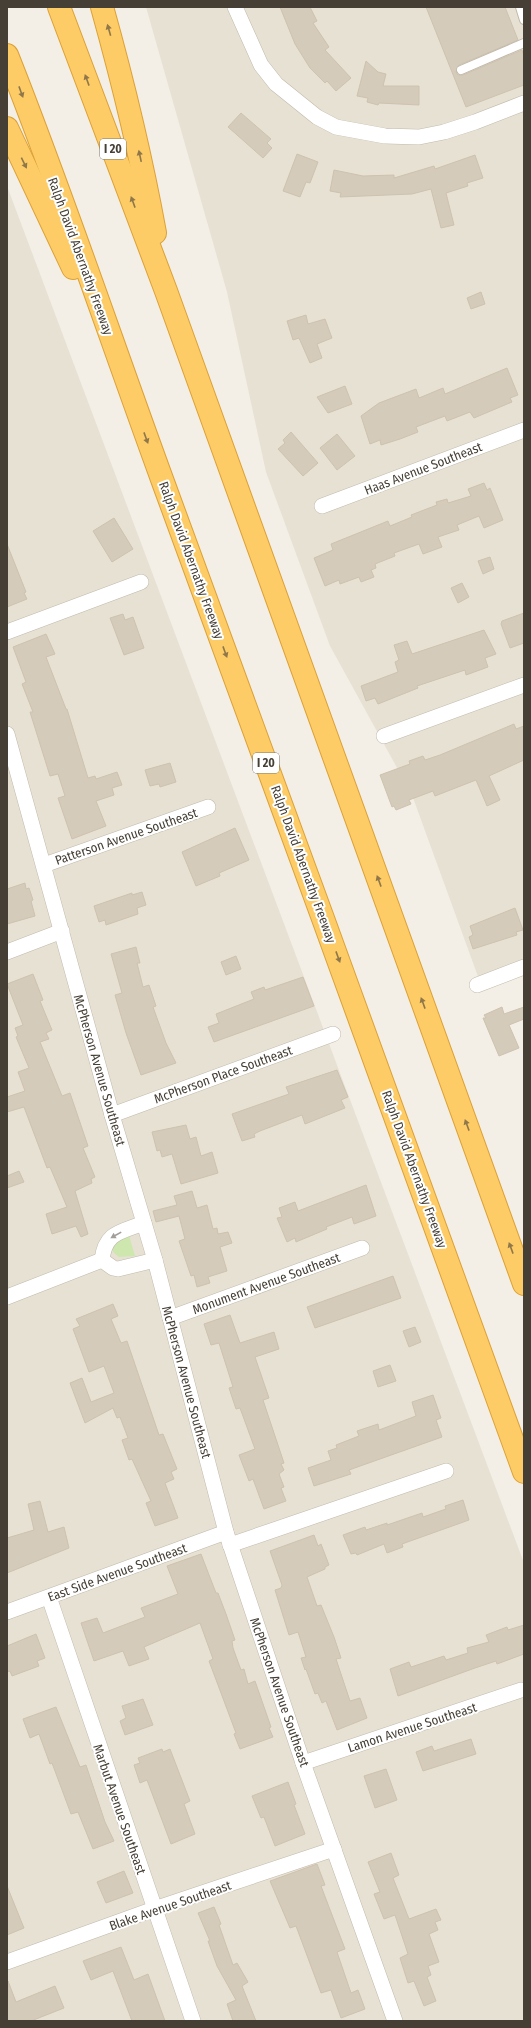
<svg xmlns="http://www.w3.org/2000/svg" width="531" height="2028" font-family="'Fira Sans Condensed',sans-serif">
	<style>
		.residential { fill: #e7e1d4 }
		.green { fill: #cde7ae }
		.building { fill: #d4cbbb; stroke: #cfc2ae }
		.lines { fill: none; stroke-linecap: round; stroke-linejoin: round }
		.lane-casing { stroke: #c1baab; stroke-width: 10 }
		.street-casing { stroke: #c1baab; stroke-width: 16 }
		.highway-casing { stroke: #dca136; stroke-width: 24 }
		.lane { stroke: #fff; stroke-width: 8 }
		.street { stroke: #fff; stroke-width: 15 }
		.highway { stroke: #fdcc66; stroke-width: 22 }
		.oneway { fill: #8f7749 }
		.oneway2 { fill: #a29f9a }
		.labels { text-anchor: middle; stroke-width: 4; stroke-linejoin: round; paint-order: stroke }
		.shield { fill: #fff; stroke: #7d7972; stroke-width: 1 }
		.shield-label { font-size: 12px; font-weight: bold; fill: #453f35 }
		.street-label { font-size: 13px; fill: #453f35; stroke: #fff }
	</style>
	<rect width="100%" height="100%" fill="#f3efe6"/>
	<g class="residential">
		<path d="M146 7H524V968L480 982 412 795 330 646 266 472 227 292Z"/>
		<path d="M7 186 524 1563V2021H7Z"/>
	</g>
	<path class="green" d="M128 1232 135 1256 119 1257 113 1252V1244Z"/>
	<g class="building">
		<path d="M280 7H310L317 21 313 23 329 47 325 50 351 78 336 91 327 81 325 83 310 68 295 44Z"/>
		<path d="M426 7H505L518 40 459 65 456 72 458 75H463L522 50 524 56V85L466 107Z"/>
		<path d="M366 61 378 72 386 74 383 86H419V105L379 103 378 105 367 102 368 98 357 96Z"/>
		<path d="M241 113 271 139 267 143 272 148 263 158 228 127Z"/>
		<path d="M297 154 318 162 310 183 306 182 300 197 283 191Z"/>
		<path d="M475 155 483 178 467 183 468 186 446 193 454 225 441 228 431 189 412 194 340 197 341 193 330 191 334 170 363 176 394 175V178L434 166 435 169Z"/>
		<path d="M481 292 485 304 471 309 467 298Z"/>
		<path d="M306 315 308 324 325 319 332 338 317 344 322 358 310 363 299 338 293 340 287 321Z"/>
		<path d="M507 368 518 395 510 398 512 402 474 418 470 412 447 421 445 416 416 427 418 432 400 439 381 445 380 440 370 444 361 416 379 403 416 389 419 398 443 388 445 394Z"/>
		<path d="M345 386 352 404 328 413 317 397Z"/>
		<path d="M291 432 318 463 303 476 278 449 285 443 283 440Z"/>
		<path d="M337 434 355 456 337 470 320 448Z"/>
		<path d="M484 483 487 490 490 488 503 520 484 528 479 516 457 525 459 530 438 537 442 547 423 554 419 544 394 553 395 556 375 564 376 568 371 570 374 577 361 582 359 577 340 584 339 580 325 586 314 558 333 550 331 544 388 521 390 526 412 517 411 515 437 505 436 502 447 499 448 503 471 496 468 489Z"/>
		<path d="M114 518 133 549 112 562 93 531Z"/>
		<path d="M7 544 26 592 24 593 27 599 7 607Z"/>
		<path d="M490 557 494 569 483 574 478 561Z"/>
		<path d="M462 583 469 597 458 603 451 588Z"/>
		<path d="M524 613V643L510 648 501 624 502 621Z"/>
		<path d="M123 614 125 620 133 617 144 648 124 655 110 618Z"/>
		<path d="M484 630 496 654 485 658 488 667 466 675 465 670 417 686 418 688 378 704 375 698 366 701 361 686 398 672 395 662 399 660 394 645 407 641 412 654Z"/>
		<path d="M46 634 55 654 46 657 66 709H67L88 778 95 776 96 779 117 772 122 785 112 788 114 795 96 801 106 826 72 839 58 798 65 796 58 774 50 776 30 712H33L22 684 26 682 13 647Z"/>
		<path d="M514 724 516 729 524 726V760L489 776 500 800 487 806 476 780 435 796 433 791 409 800 411 804 396 810 394 806 392 807 380 775 410 764 409 761 423 756 425 760 440 755Z"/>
		<path d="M170 763 176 782 160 787 159 784 150 786 145 770Z"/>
		<path d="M235 828 249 860 219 873 220 876 196 886 182 852Z"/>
		<path d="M25 883 26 889 29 888 33 900 31 901 35 916 7 924V889Z"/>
		<path d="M142 892 146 905 137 908 138 914 106 925 105 920 99 922 94 906 132 893V895Z"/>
		<path d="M515 908 523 930 516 932 517 935 473 949 469 937 473 935 470 926Z"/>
		<path d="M136 947 140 963H137L143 987 149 985 156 1006 153 1007 166 1043 176 1063 141 1075 126 1033 115 995 122 993 111 954Z"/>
		<path d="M236 956 241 969 226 975 221 962Z"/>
		<path d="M33 974 43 1000 40 1001 52 1030 46 1033 49 1039 40 1042 62 1096 70 1093 88 1146 83 1148 95 1177 91 1179 92 1183 75 1191 88 1234 81 1237 76 1226 52 1234 46 1214 67 1207 50 1167 47 1168 24 1107 7 1112V1097L25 1091 18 1072 29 1068 16 1037 18 1036 15 1028 23 1025 7 984Z"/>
		<path d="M303 977 314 1006 214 1042 208 1027 219 1023 216 1014 254 999 251 992 264 987 265 990Z"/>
		<path d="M502 1007 504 1014 524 1007V1019L509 1025 519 1048 499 1056 483 1018H486L484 1015Z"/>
		<path d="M337 1070 348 1097 341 1100 345 1108 305 1124 302 1115 260 1131 254 1134 255 1137 242 1141 232 1114 289 1094 286 1087Z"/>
		<path d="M186 1125 190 1139 196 1137 201 1156 212 1152 218 1173 181 1184 172 1154 162 1157 160 1150 157 1151 152 1132Z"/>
		<path d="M19 1171 24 1182 7 1188V1176Z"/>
		<path d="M366 1185 376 1216 354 1224 352 1217 326 1227 327 1229 296 1242 295 1238 287 1242 277 1218 282 1217 279 1208 295 1202 298 1211Z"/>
		<path d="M192 1191 197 1208 207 1205 213 1229 217 1228 218 1234 228 1232 232 1243 220 1247 227 1271 208 1277 210 1283 197 1287 194 1275 191 1276 179 1241 185 1239 179 1216 156 1222 153 1211 177 1205 174 1196Z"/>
		<path d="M393 1276 401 1298 315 1328 307 1307Z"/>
		<path d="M113 1304 118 1316 111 1319 121 1343 127 1341 159 1435 163 1434 177 1469 171 1472 174 1479 165 1483 178 1518 155 1526 146 1503 151 1501 132 1459 129 1460 122 1440 128 1438 120 1417 117 1418 113 1408 85 1423 70 1383 82 1378 91 1402 114 1393 104 1366 89 1372 73 1329 80 1326 76 1319Z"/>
		<path d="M230 1315 240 1343 274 1332 279 1349 255 1357 269 1398 263 1400 284 1463 281 1464 284 1470 279 1474 284 1487 281 1488 286 1501 264 1509 253 1479 249 1481 239 1455 255 1449 240 1408 236 1409 229 1388 233 1387 219 1343 211 1345 204 1324Z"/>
		<path d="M415 1327 421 1342 409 1347 403 1331Z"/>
		<path d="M390 1365 396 1381 378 1387 373 1371Z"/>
		<path d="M433 1395 441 1418 436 1420 442 1437 349 1470 351 1474 314 1486 308 1468 331 1460 328 1451 337 1448 336 1445 359 1436 357 1431 378 1424 379 1430 416 1416 412 1402Z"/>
		<path d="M463 1500 469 1520 402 1544 403 1547 387 1553 384 1544 357 1555 356 1553 351 1554 343 1535 365 1527 366 1530 387 1523V1525L422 1513 423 1517 446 1509 445 1506Z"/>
		<path d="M40 1501 48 1532 64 1527 69 1548 7 1573V1538L34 1530 28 1504Z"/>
		<path d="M314 1535 318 1546 321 1544 329 1565 325 1567V1569L307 1577 317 1606 321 1605 334 1637 341 1658 336 1659 350 1701 360 1698 367 1718 337 1730 326 1701 322 1703 318 1693 315 1694 306 1669 305 1670 301 1658 306 1657 298 1632 289 1635 275 1590 281 1588 282 1585 270 1551Z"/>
		<path d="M201 1554 216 1593H218L226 1614 235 1640 232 1641 233 1648 241 1670 244 1669 248 1684 255 1681 271 1727 269 1728 273 1737 240 1749 234 1734 236 1733 209 1661 213 1659 200 1623 144 1647 149 1659 129 1666 123 1651 94 1661 81 1623 97 1618 103 1633 145 1617 141 1608 178 1594 167 1566Z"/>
		<path d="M524 1625V1654L497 1664 496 1661 475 1668 398 1696 390 1669 409 1662 411 1667 444 1656 446 1660 468 1653 467 1648 489 1642 486 1635 507 1627 508 1630Z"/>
		<path d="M36 1634 45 1658 37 1661 39 1666 12 1676 10 1671 7 1672V1646Z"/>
		<path d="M143 1699 153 1725 125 1735 120 1721 126 1718 122 1706Z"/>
		<path d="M56 1707 80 1767 86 1765 105 1822 114 1841 93 1849 78 1812 71 1814 52 1763 50 1764 39 1734 30 1738 23 1719Z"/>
		<path d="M471 1739 476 1754 423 1771 416 1752 432 1746 434 1751Z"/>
		<path d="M162 1749 163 1752 170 1749 190 1801 184 1804 195 1834 171 1844 147 1780 140 1783 134 1765 140 1763 138 1758Z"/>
		<path d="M386 1769 397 1800 375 1808 364 1776Z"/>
		<path d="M288 1782 296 1804 294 1805 305 1834 275 1846 264 1817 261 1818 252 1796Z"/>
		<path d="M391 1853 399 1875 393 1878 409 1919 436 1909 441 1920 435 1922 438 1930 429 1934 439 1962 428 1966 431 1975 427 1977 436 2001 424 2006 414 1981 408 1983 400 1958 408 1954 395 1915 384 1919 374 1894 380 1892 368 1862Z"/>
		<path d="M317 1864 325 1885 321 1886 345 1949 337 1952 351 1993 358 1990 365 2009 341 2018 331 1990 321 1993 296 1926 290 1928 270 1881Z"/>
		<path d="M124 1871 133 1893 106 1903 97 1882Z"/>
		<path d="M7 1886 24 1928 7 1935Z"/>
		<path d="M214 1907 221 1924 219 1925 233 1965 237 1963 248 1982 242 1986 256 2021H233L227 2004 236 2000 217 1966 208 1941H210L198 1913Z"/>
		<path d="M121 1947 134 1980 148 1974 165 2021H132L113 1971 91 1980 83 1961Z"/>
		<path d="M8 1981 16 2002 55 1986 64 2008 31 2021H7Z"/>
	</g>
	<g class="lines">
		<defs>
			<g id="lane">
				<path d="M520 7 524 20"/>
				<path d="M461 70 524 43"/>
			</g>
			<g id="street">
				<path d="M235 7 261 65 276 84 317 117 336 127 385 136 419 137 444 132 475 122 524 103"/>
				<path d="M322 506 524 430"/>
				<path d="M7 632 141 582"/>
				<path d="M7 734 112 1115 155 1260 226 1532 303 1763 395 2021"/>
				<path d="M384 736 524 685"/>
				<path d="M44 865 208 807"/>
				<path d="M7 952 62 931"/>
				<path d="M477 985 524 967"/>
				<path d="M112 1115 333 1034"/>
				<path d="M102 1260C105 1232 121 1232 144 1223"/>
				<path d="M102 1260 113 1268 118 1269 155 1260"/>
				<path d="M7 1297 102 1260"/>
				<path d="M170 1318 362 1248"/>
				<path d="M230 1545 446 1471"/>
				<path d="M49 1597 193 2021"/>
				<path d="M7 1612 226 1532"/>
				<path d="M303 1763 521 1690"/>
				<path d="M7 1962 154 1909 334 1849"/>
			</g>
			<g id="highway">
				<path d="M59 7 166 291 524 1284"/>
				<path d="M102 7C123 82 141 156 155 233"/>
				<path d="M7 55C63 196 111 340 163 482 284 812 405 1141 524 1472"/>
				<path d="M7 128 73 268"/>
			</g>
		</defs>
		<use href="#lane" class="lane-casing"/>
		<use href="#street" class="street-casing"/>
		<use href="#highway" class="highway-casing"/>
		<use href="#lane" class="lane"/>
		<use href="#street" class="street"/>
		<use href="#highway" class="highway"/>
	</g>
	<defs><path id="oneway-solid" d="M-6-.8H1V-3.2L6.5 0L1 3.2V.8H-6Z"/></defs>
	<g class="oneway">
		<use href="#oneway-solid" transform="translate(109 30) rotate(-106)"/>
		<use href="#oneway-solid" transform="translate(87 80) rotate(-110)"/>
		<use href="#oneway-solid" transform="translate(21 92) rotate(70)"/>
		<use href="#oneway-solid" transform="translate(140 156) rotate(-102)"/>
		<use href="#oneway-solid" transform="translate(24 163) rotate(64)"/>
		<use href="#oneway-solid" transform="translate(133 202) rotate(-110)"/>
		<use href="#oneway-solid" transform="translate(146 438) rotate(70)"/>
		<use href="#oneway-solid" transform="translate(225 652) rotate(70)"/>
		<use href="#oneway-solid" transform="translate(379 881) rotate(-110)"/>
		<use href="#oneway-solid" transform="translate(338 957) rotate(70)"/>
		<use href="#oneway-solid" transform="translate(423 1003) rotate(-110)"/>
		<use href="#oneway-solid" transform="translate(467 1125) rotate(-110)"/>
		<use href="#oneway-solid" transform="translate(511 1248) rotate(-110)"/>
	</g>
	<use class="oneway2" href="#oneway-solid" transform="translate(116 1235) rotate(151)"/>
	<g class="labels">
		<g class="shield">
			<rect x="100" y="139" width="26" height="20" rx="3"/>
			<rect x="253" y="753" width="26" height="20" rx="3"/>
		</g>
		<g class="shield-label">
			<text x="113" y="153">I 20</text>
			<text x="266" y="767">I 20</text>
		</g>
		<g class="street-label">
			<text transform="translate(81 256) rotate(70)" y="5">Ralph David Abernathy Freeway</text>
			<text transform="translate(423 468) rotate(-21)" y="5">Haas Avenue Southeast</text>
			<text transform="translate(192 560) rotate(70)" y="5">Ralph David Abernathy Freeway</text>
			<text transform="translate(126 836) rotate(-19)" y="5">Patterson Avenue Southeast</text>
			<text transform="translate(304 864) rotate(70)" y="5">Ralph David Abernathy Freeway</text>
			<text transform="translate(100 1070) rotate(74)" y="5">McPherson Avenue Southeast</text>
			<text transform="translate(223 1074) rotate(-20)" y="5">McPherson Place Southeast</text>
			<text transform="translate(415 1169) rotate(70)" y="5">Ralph David Abernathy Freeway</text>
			<text transform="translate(266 1283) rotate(-20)" y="5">Monument Avenue Southeast</text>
			<text transform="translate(187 1382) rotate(75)" y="5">McPherson Avenue Southeast</text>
			<text transform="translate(117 1572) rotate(-20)" y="5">East Side Avenue Southeast</text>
			<text transform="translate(280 1692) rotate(71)" y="5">McPherson Avenue Southeast</text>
			<text transform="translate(412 1727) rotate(-18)" y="5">Lamon Avenue Southeast</text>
			<text transform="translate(120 1809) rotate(71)" y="5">Marbut Avenue Southeast</text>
			<text transform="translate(170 1905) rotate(-19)" y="5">Blake Avenue Southeast</text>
		</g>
	</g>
	<rect width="531" height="2028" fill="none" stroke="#453f35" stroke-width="16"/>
</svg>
